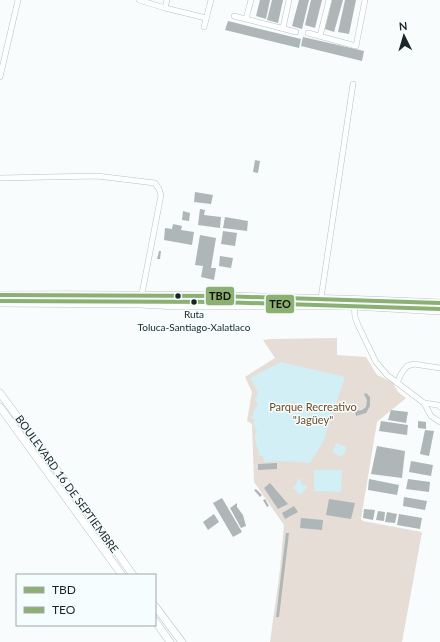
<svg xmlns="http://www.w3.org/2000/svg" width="440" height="642" font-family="Lato,sans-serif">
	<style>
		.green { fill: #e5ddd6 }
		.water { fill: #d2eff5; fill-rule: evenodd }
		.building { fill: #aeb6b7 }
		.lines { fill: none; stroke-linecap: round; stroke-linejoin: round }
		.street-casing { stroke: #b9c2c3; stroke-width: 6 }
		.secondary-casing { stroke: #b9c2c3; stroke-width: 8 }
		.street { stroke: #feffff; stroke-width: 5 }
		.secondary { stroke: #feffff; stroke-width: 7 }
		.bus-1-casing { stroke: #f6fdfe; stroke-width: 7 }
		.bus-2-casing { stroke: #f6fdfe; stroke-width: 7 }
		.bus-1 { stroke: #8cb072; stroke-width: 4 }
		.bus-2 { stroke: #8cb072; stroke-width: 4 }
		.bus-dot { fill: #192528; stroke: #f6fdfe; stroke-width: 1.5 }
		.labels { text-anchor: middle; stroke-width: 3; stroke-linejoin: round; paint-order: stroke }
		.bus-label { font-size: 10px; fill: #192528; stroke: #f6fdfe }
		.park-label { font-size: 11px; fill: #724b26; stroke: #f6fdfe }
		.street-label { font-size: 11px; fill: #192528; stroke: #f6fdfe }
		.line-badge { stroke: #f6fdfe; stroke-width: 1.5 }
		.pale-badge-label { font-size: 11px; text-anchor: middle; font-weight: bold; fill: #111 }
	</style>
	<rect width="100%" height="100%" fill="#f8fcfc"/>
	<path class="green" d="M337 338V355L366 357 377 375 392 382 398 392 406 398 377 422 361 519 363 521 422 532 402 642H270L280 570 284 525 254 482 252 424 247 421 252 392 245 377 275 358 263 340 272 339Z"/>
	<g class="water">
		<path d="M281 362 345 377 323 442 310 463 284 461 264 462 262 455 259 456C259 448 254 443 255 435L257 431 253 425 255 420 252 418 254 410 258 405 255 400 258 392 250 378ZM294 401 296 406 295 412 288 414 283 410V406L288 405Z"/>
		<path d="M336 443 347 447 342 457 332 452Z"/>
		<path d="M314 470H342L341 492 314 491Z"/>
		<path d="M298 479H300L302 484 308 487 299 495 296 490 292 488 296 485Z"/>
	</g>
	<g class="building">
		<path d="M260 0H270L266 19 256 16Z"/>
		<path d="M272 0H283L278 23 267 20Z"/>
		<path d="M299 0H309L302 29 292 26Z"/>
		<path d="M311 0H322L315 28 305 25Z"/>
		<path d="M332 0H343L334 32 325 29Z"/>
		<path d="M345 0H356L349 34 338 32Z"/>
		<path d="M228 21 301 39 299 48 225 30Z"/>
		<path d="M303 37 364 51 362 61 301 46Z"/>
		<path d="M255 160 260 161 258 173 253 172Z"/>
		<path d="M195 192 213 195 211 204 194 202Z"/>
		<path d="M200 209 205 210 204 215 221 217 220 228 198 225Z"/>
		<path d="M183 211 190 213 189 221 182 220Z"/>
		<path d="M225 217 248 221 247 231 223 228Z"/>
		<path d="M173 224 182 226 181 230 194 232 192 245 164 240 165 228 172 229Z"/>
		<path d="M223 231 237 233 235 246 221 244Z"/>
		<path d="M200 235 216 238 211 268H216L214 280 201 277 203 266 195 265Z"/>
		<path d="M159 251H161L160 259H157Z"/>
		<path d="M220 256 233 258 231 268 219 266Z"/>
		<path d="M366 393 370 397V406L366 413 356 416 355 411 362 410 366 407 367 400 364 394Z"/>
		<path d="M391 410 408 412 406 423 388 420Z"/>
		<path d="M381 421 408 425 407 435 379 431Z"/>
		<path d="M418 421 426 422V429L418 428Z"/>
		<path d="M425 430 434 431 429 456 420 454Z"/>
		<path d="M377 446 405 451 402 478 371 474Z"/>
		<path d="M411 461 433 465 431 476 409 472Z"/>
		<path d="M277 463V469L258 470V464Z"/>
		<path d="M369 479 399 485 397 495 368 490Z"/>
		<path d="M408 479 430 482 429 492 406 489Z"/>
		<path d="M270 483 288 504 278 509 264 488Z"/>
		<path d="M256 489 262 495 260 497 254 490Z"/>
		<path d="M404 497 427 501 425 510 403 506Z"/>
		<path d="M222 498 242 532 233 537 213 503Z"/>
		<path d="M265 499 269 506 267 507 263 500Z"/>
		<path d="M329 499 355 503 351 519 326 515Z"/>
		<path d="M237 503V507L243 515 246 526 241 528 230 508Z"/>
		<path d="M294 506 298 512 285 519 282 513Z"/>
		<path d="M364 509 375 510 373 520 363 518Z"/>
		<path d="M378 511 385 512 384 521 376 520Z"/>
		<path d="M387 512 397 514 395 523 385 522Z"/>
		<path d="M214 514 219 522 208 530 203 522Z"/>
		<path d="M399 514 422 518 420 529 397 525Z"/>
		<path d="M301 518 323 520 322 530 300 528Z"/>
		<path d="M286 533H289L279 617H276Z"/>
	</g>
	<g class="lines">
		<defs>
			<g id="street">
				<path d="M139 0 165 8 206 18"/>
				<path d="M165 8 167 0"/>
				<path d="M234 16 296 32"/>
				<path d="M246 19 251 0"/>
				<path d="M204 27 211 0"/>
				<path d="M283 28 289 0"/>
				<path d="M308 33 356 46 365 0"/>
				<path d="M320 36 329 0"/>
				<path d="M0 77 18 0"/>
				<path d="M0 178 97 176 155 183 159 189 161 195 140 304"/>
				<path d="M321 298 353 84"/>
				<path d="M354 304 355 317 358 325 376 362 387 375 424 403 431 416 440 422"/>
				<path d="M397 383 401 374 407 366 414 364 440 368"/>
				<path d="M424 403 438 405 440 407"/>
			</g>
			<g id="secondary">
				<path d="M0 295C147 294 293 296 440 303"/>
				<path d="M0 303 140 304 177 306H354L440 311"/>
				<path d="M0 393 104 534 133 575"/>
				<path d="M0 407 122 575"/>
				<path d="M155 606 182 642"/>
				<path d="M155 621 170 642"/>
			</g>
		</defs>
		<use href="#street" class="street-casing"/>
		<use href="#secondary" class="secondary-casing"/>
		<use href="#street" class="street"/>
		<use href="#secondary" class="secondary"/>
		<defs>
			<path id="bus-1" d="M0 295 220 296 440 303"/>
			<path id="bus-2" d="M0 301 220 302 440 309"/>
		</defs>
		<use href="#bus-1" class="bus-1-casing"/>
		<use href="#bus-2" class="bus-2-casing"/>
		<use href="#bus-1" class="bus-1"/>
		<use href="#bus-2" class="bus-2"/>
	</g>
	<g class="bus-dot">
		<circle cx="178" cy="296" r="3.5"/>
		<circle cx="194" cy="302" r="3.5"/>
	</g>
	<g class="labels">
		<g class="bus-label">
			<text x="194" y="318">Ruta<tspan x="194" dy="13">Toluca-Santiago-Xalatlaco</tspan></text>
		</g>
		<g class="park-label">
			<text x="313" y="411">Parque Recreativo<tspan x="313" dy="13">"Jagüey"</tspan></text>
		</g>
		<g class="street-label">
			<text transform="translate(67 484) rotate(54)" y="4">BOULEVARD 16 DE SEPTIEMBRE</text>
		</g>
	</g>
	<g class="line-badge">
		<rect x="205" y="286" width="30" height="20" rx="4" fill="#8cb072"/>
		<rect x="265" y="294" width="30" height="20" rx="4" fill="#8cb072"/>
	</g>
	<g class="pale-badge-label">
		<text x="220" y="300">TBD</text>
		<text x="280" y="308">TEO</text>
	</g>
	<rect x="16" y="574" width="140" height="52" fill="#f6fdfe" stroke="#9ea7a8"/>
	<rect x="24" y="587" width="20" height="6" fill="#8cb072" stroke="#9ea7a8"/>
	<text x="52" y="594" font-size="12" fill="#192528">TBD</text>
	<rect x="24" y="607" width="20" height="6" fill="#8cb072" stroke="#9ea7a8"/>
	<text x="52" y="614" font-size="12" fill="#192528">TEO</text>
	<g transform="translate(404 36) rotate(355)" stroke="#f6fdfe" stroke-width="3" paint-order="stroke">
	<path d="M0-3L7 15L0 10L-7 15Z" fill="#192528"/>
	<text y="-6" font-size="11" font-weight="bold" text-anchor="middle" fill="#192528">N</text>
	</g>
</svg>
